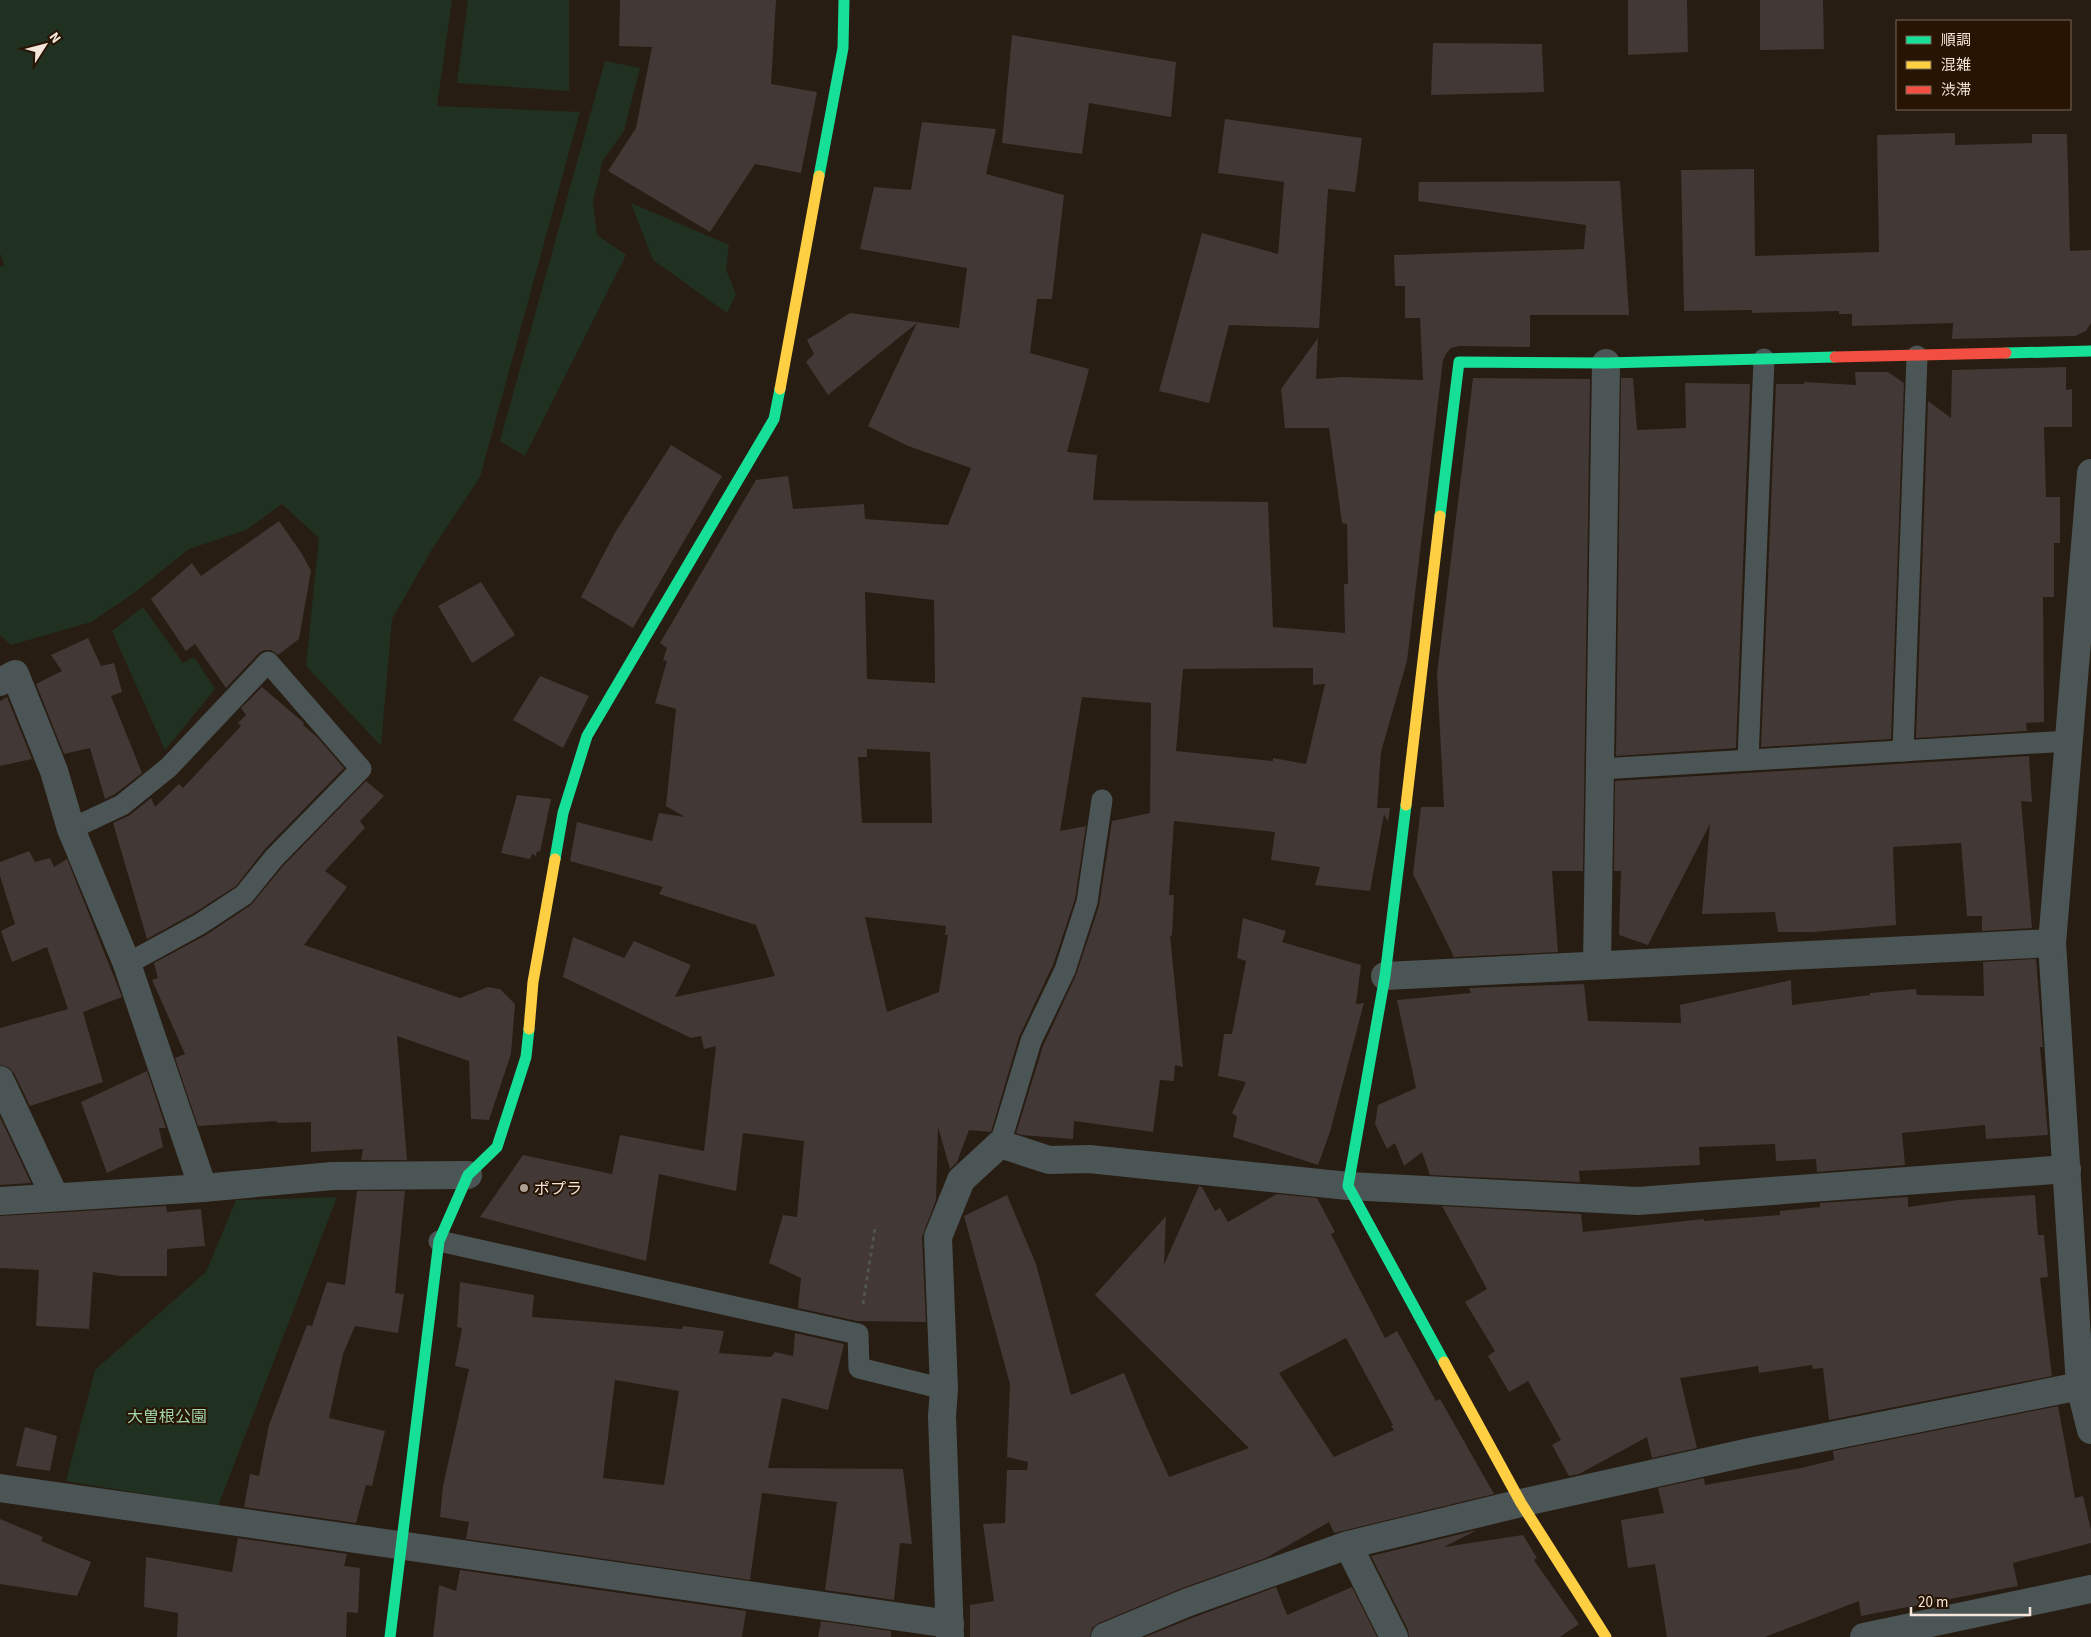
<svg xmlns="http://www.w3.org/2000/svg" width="2091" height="1637" font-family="'Source Sans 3','Noto Sans JP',sans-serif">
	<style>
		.green { fill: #203122 }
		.building { fill: #423835; fill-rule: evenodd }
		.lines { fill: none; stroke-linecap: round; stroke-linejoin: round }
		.path { stroke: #505351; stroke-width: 3; stroke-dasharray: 4 4; stroke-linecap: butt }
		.lane { stroke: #4c5555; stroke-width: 21 }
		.street { stroke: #4c5555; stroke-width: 28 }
		.fast { stroke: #16e098; stroke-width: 11 }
		.slow { stroke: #ffcf43; stroke-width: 11 }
		.jam { stroke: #f24e42; stroke-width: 11 }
		.poi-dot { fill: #ada094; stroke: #271402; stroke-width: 2 }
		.labels { text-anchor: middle; stroke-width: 4; stroke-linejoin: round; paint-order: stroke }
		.poi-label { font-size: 16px; fill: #f4e6da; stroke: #271402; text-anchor: start }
		.park-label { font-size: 16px; fill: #a1d5ae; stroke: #271402 }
	</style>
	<rect width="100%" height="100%" fill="#281d12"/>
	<g class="green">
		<path d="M0 0H452L437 106 580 112 480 477 431 551 392 619 381 746 306 666 319 538 282 504 246 530 189 549 134 593 91 622 11 645 0 635V267L4 265 0 253Z"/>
		<path d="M468 0H569V91L457 83Z"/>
		<path d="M605 61 640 68 624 131 603 160 593 201 597 235 626 255 525 456 500 441Z"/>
		<path d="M631 203 729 245 726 270 736 294 727 313 653 260Z"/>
		<path d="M143 607 183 663 194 657 215 689 165 750 112 631Z"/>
		<path d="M337 1197 218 1506 66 1481 95 1370 206 1272 236 1200Z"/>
	</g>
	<g class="building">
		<path d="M620 0H776L771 84 817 92 801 173 755 164 710 232 608 171 636 128 652 47 619 46Z"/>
		<path d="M1628 0H1687L1688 52 1628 55Z"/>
		<path d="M1760 0H1823L1824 49 1760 50Z"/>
		<path d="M1012 35 1176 62 1171 117 1089 103 1082 154 1002 143Z"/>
		<path d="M1433 43 1542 44 1544 92 1431 95Z"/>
		<path d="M1225 119 1362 138 1355 192 1328 189 1319 328 1229 325 1209 403 1159 391 1202 233 1278 254 1284 182 1218 173Z"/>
		<path d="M922 122 996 129 986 174 1064 195 1052 299H1037L1030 353 1089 369 1067 452 1097 455 1093 500 1268 502 1273 627 1345 633 1344 584H1348L1347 524 1342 523 1329 428H1285L1281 389 1318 338 1316 379 1342 377 1423 380 1420 318H1405V286H1395L1394 255 1584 249 1586 225 1418 201 1419 182 1620 181 1629 315H1530V347L1459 346 1451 348 1446 354 1443 360 1407 661 1381 752 1377 808H1390L1388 822 1384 814 1370 891 1315 885 1320 867 1271 860 1275 832 1174 821 1169 895H1174L1172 936 1170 935 1183 1067 1175 1065 1174 1081 1160 1080 1153 1132 1074 1121 1073 1139 1021 1135 1016 1133 1043 1046 1076 975 1099 906 1112 821 1150 813 1151 703 1082 697 1060 831 1086 826 1075 899 1053 965 1019 1037 991 1132 969 1130 957 1162 950 1169 938 1127 936 1200 922 1237 926 1322 857 1321 798 1308 801 1278 769 1263 783 1215 797 1217 804 1141 743 1133 736 1191 659 1174 646 1261 480 1217 523 1155 612 1174 620 1135 704 1151 716 1046 704 1049 701 1036 691 1038 563 977 573 937 624 958 634 941 691 965 675 997 775 976 756 925 659 894 663 887 570 861 577 822 652 841 659 813 685 817 666 806 676 709 655 703 667 661 663 660 667 648 660 643 756 480 788 476 793 509 864 504 865 519 948 525 971 468 908 446 868 426 917 323 828 395 806 362 814 354 807 340 850 313 959 328 967 268 860 249 874 187 911 190ZM865 592 934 600 935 683 867 679ZM1313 668V685L1325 684 1306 764 1273 758V761L1176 751 1183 669ZM867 749 930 752 932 823H862L858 757H867ZM865 917 946 926 945 935H948L939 992 887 1012Z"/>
		<path d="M1955 133V145L2032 143V134H2067L2070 251 2091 250V323L2086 331 2075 336 1952 339 1953 323 1852 326V314H1839V311L1752 313V310L1684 311 1681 170 1754 169 1755 256 1879 252 1877 135Z"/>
		<path d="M2066 367V390L2072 389V427H2044L2046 497H2060V543H2054V597H2043L2044 722 2026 723 2027 731 1916 738 1928 401 1951 418 1952 370Z"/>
		<path d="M1855 372H1888L1904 383 1891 739 1761 747 1776 384H1804V382L1856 385Z"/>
		<path d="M1473 378 1590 379 1583 871H1552L1558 952 1454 957 1413 874 1421 807H1444L1437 674Z"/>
		<path d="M1621 378H1633L1637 430 1686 428 1685 383 1750 384 1736 748 1616 756Z"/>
		<path d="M671 445 722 476 633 628 581 597 616 531Z"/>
		<path d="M279 521 302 554 311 571 299 639 278 655 271 650H264L259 653 226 688 195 644 186 651 151 599 192 563 201 576Z"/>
		<path d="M481 582 515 635 472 663 438 606Z"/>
		<path d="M88 638 101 666 114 663 122 692 111 696 142 773 115 794 105 799 90 748 64 754 36 684 62 671 51 655Z"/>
		<path d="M540 676 589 696 563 748 513 720Z"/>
		<path d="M262 687 304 723 303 725 318 738 344 768 265 849 236 886 194 913 147 939 113 823 130 815 151 798 155 807 179 784 183 788 241 726 238 723 246 715 241 708Z"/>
		<path d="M7 697 32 759 0 766V701Z"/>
		<path d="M2029 756 2032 802 2021 801 2032 928 1982 931V916H1967L1961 843 1893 847 1896 925 1813 932H1778L1775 912 1702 914 1710 824 1648 945 1619 935 1621 871H1614L1615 781Z"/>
		<path d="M366 781 384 796 360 821 365 828 325 871 347 887 304 945 460 998 488 987 500 989 515 1004 511 1054 489 1120 471 1119 469 1061 397 1036 407 1160H361L363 1149 311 1152V1122L277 1123V1121L198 1126 175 1058 185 1054 152 980 158 978 154 963 206 935 251 905 283 866Z"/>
		<path d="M517 795 551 799 540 852 537 851 536 856 532 854 530 859 501 853Z"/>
		<path d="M29 851 35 862 50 858 54 867 67 859 122 997 83 1012 103 1082 30 1106 14 1073 8 1067 0 1065V1028L68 1009 47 947 12 962 1 931 15 924 0 876V862Z"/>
		<path d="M1243 918 1286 931 1282 942 1361 965 1356 1004 1364 1003 1330 1132 1318 1165 1233 1137 1237 1117 1232 1113 1246 1082 1218 1076 1224 1034H1232L1246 961 1237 958Z"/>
		<path d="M2036 959 2043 1047H2040L2048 1135 1986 1139 1985 1125 1902 1133 1905 1165 1817 1172 1816 1159 1776 1161 1775 1144 1699 1147 1700 1165 1579 1171 1580 1182 1430 1175 1422 1152 1404 1166 1395 1143 1387 1149 1375 1124 1378 1105 1416 1088 1397 1000 1471 993 1469 988 1584 984 1588 1021 1681 1023 1680 1005 1791 980 1792 1005 1870 995V993L1916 989 1917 995 1984 996 1983 962Z"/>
		<path d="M147 1071 166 1128H159L163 1147 107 1173 81 1102Z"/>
		<path d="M0 1117 31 1183 0 1185Z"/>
		<path d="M1199 1186 1202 1187 1215 1211 1220 1208 1228 1222 1277 1194 1317 1198 1335 1232 1331 1234 1385 1338 1397 1331 1436 1401 1440 1399 1494 1494 1334 1533 1329 1522 1266 1558 1180 1589 1099 1623 1092 1628 1090 1637H970V1605L994 1601 983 1524 1005 1523 1007 1470H1027L1028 1462 1007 1457 1010 1384 964 1216 1007 1195 1036 1264 1071 1395 1124 1373 1142 1417 1169 1477 1249 1448 1095 1295 1166 1216 1164 1265ZM1346 1338 1393 1425 1391 1426 1394 1430 1334 1457 1279 1373Z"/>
		<path d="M357 1191H405L395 1293 404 1294 398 1333 355 1326 343 1354 329 1418 385 1431 372 1486 366 1485 356 1523 244 1507 250 1474 259 1476 269 1425 307 1325 312 1326 327 1282 345 1285Z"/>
		<path d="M2035 1195 2038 1235H2044L2048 1277 2040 1278 2052 1376 1829 1420 1823 1368 1813 1369 1812 1365 1759 1373 1758 1366 1680 1378 1697 1448 1652 1458 1647 1437 1579 1474 1569 1476 1552 1445 1561 1440 1528 1381 1509 1392 1488 1356 1495 1351 1465 1302 1487 1289 1442 1206 1581 1214 1583 1232 1704 1219V1221L1780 1215V1211L1820 1207V1203L1908 1197V1207L1958 1200Z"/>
		<path d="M166 1206 167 1212 201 1209 205 1246 167 1249V1276H120L93 1272 89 1329 36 1326 39 1270 0 1268V1216Z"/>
		<path d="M460 1282 534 1295 532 1317 682 1329 683 1326 724 1331 719 1353 771 1357 775 1352 793 1356 795 1333 844 1344 828 1410 782 1398 768 1468 903 1469 912 1544 900 1543 894 1600 825 1590 837 1502 762 1493 750 1580 466 1539 469 1522 440 1517 443 1486 469 1369 455 1366 462 1328 457 1327ZM615 1380 679 1391 664 1485 603 1478Z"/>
		<path d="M2058 1406 2075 1498 2083 1496 2091 1530V1543L2013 1563 2018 1586 1861 1616 1859 1601 1765 1637H1667L1655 1564 1628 1568 1621 1520 1664 1513 1658 1488 1704 1478 1705 1485 1801 1468 1834 1460 1833 1451Z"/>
		<path d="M25 1427 57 1436 50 1471 16 1466Z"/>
		<path d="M0 1519 43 1537 41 1541 91 1562 77 1596 0 1584Z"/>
		<path d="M1477 1530 1444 1547 1523 1535 1537 1558 1534 1560 1538 1566 1579 1624 1560 1637H1409L1408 1630 1371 1556Z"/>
		<path d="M238 1538 347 1554 344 1566 360 1568 358 1613 347 1612 346 1637H177L178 1613 144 1607 146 1557 232 1572Z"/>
		<path d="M460 1570 746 1611 742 1637H433L439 1585 456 1591Z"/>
		<path d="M1276 1587 1287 1615 1352 1587 1377 1637H1145L1192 1618Z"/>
		<path d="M821 1621 891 1631V1637H818Z"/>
	</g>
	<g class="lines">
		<path class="path" d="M863 1304 875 1228"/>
		<g class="lane">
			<path d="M1903 751 1917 356"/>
			<path d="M1748 760 1764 359"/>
			<path d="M1600 769 2069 741"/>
			<path d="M71 829 122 805 169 767 268 662 361 769 274 858 244 895 200 924 127 964"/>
			<path d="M1000 1144 1031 1041 1065 970 1087 902 1102 800"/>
			<path d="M439 1241 858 1334 859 1368 944 1389"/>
		</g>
		<g class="street">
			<path d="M2091 473 2052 943 2080 1386 2091 1430"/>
			<path d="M0 682 15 674 54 771 71 829 127 964 203 1188"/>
			<path d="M1597 965 1606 363"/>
			<path d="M1385 976 2052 943"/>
			<path d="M0 1080 55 1197"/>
			<path d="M0 1201 203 1188 332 1176 468 1175"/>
			<path d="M0 1488 950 1624"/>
			<path d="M1348 1545 1394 1637"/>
			<path d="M950 1637 942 1416 944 1389 938 1237 961 1180 1000 1144 1049 1160 1089 1159 1348 1186 1638 1201 2067 1169"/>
			<path d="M1105 1637 1186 1603 1348 1545 1521 1503 1750 1452 2080 1386"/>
			<path d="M1864 1637 2091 1589"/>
		</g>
		<g class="fast">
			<path d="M819 176 843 48 844 0"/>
			<path d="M2006 353 2091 351"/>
			<path d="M1440 516 1459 362 1606 363 1835 357"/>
			<path d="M1406 805 1385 976 1348 1186 1444 1362"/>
			<path d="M555 859 563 813 587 736 774 419 780 389"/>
			<path d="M390 1637 439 1241 468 1175 497 1147 526 1057 529 1029"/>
		</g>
		<g class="slow">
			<path d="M780 389 819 176"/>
			<path d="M1406 805 1440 516"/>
			<path d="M529 1029 533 982 555 859"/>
			<path d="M1444 1362 1521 1503 1606 1637"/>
		</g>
		<path class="jam" d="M1835 357 2006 353"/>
	</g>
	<circle class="poi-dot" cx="524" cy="1188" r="5"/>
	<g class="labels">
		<g class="poi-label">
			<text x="534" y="1194">ポプラ</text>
		</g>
		<g class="park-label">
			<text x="167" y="1422">大曽根公園</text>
		</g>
	</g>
	<rect x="1896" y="20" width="175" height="90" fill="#271402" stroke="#796858"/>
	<rect x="1906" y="36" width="25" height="8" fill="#16e098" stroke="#796858"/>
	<text x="1941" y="45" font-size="15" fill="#f4e6da">順調</text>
	<rect x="1906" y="61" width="25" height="8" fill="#ffcf43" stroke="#796858"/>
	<text x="1941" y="70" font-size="15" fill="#f4e6da">混雑</text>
	<rect x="1906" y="86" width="25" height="8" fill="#f24e42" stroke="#796858"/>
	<text x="1941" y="95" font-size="15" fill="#f4e6da">渋滞</text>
	<g transform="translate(45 45) rotate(54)" stroke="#271402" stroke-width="4" paint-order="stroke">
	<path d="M0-4L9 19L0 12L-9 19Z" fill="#f4e6da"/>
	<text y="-8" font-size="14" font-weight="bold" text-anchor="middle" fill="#f4e6da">N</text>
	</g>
	<path d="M1911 1607v8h119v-8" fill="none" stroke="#f4e6da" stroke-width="2.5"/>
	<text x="1918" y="1607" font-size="15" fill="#f4e6da" stroke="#271402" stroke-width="4" paint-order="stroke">20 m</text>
</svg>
